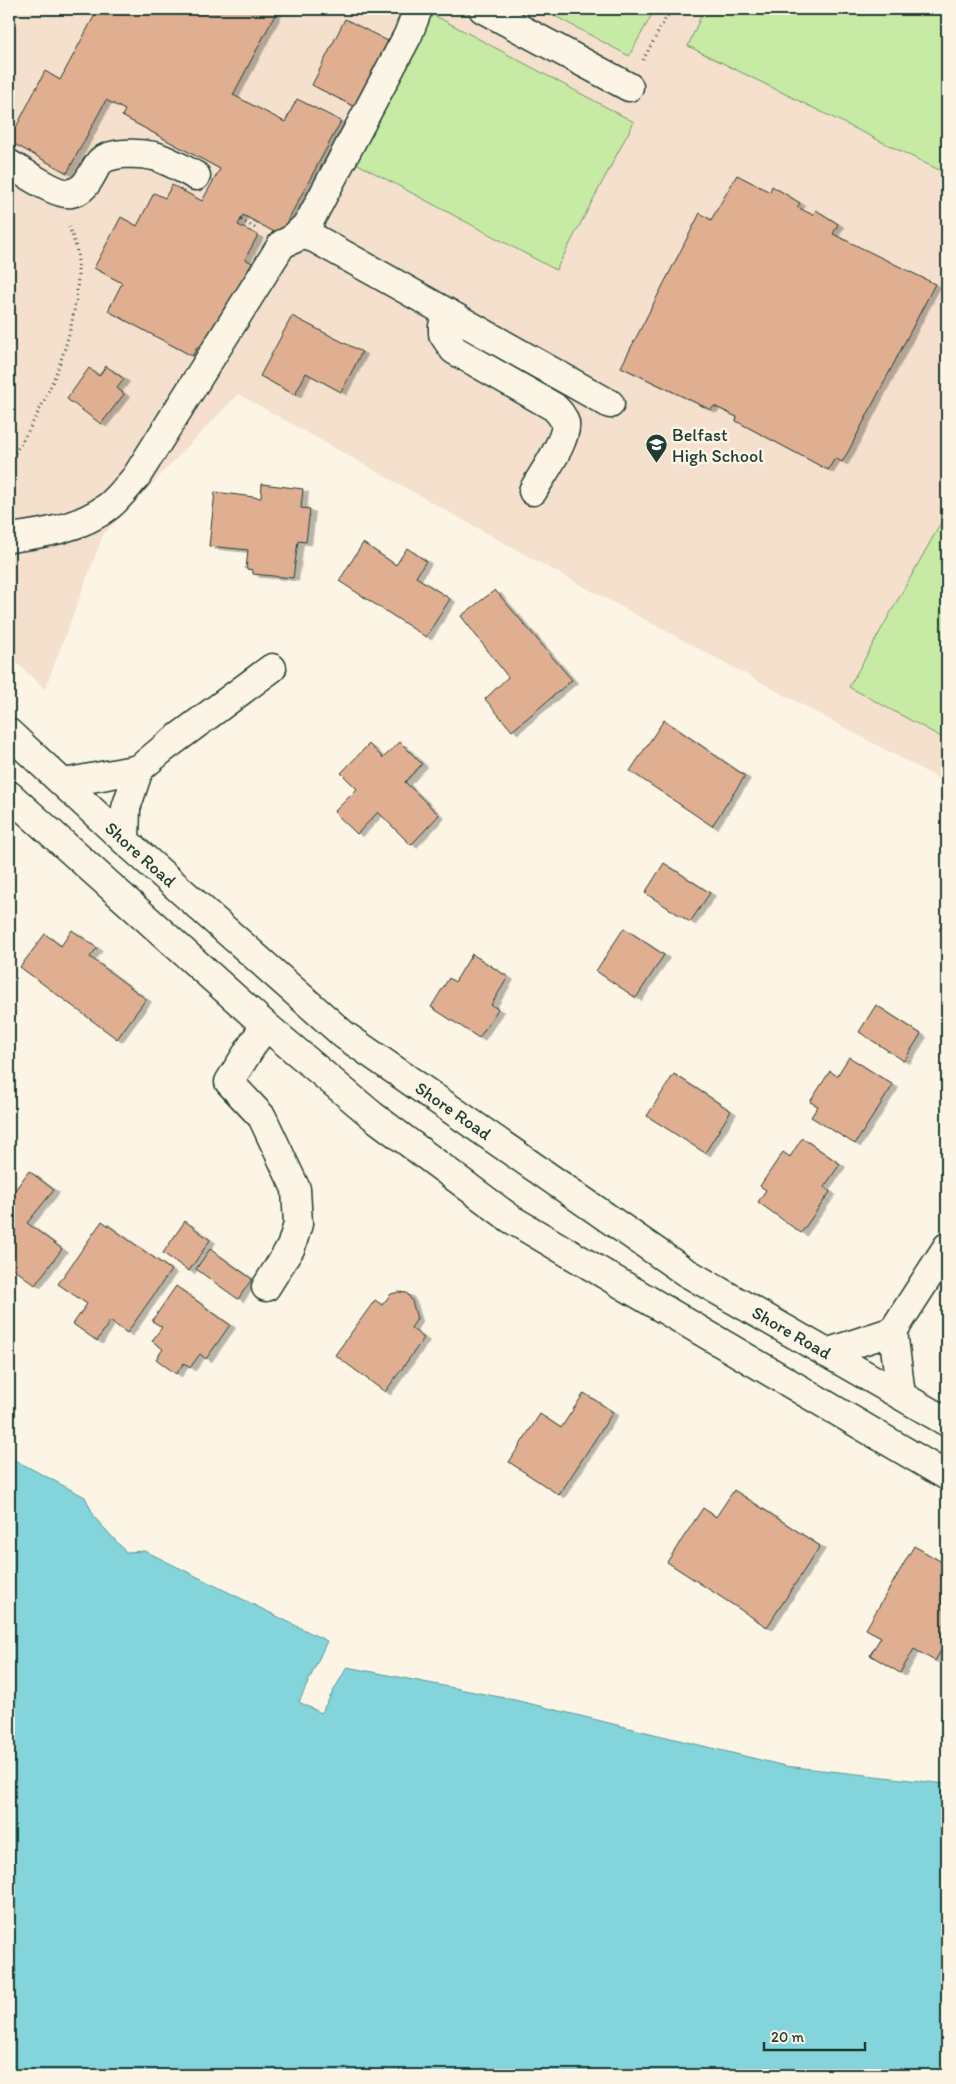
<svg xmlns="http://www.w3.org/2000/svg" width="956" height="2084" font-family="Itim,sans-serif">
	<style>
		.built { fill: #f4e0cc }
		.green { fill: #c7eba4; stroke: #73946c }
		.water { fill: #83d4db; stroke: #5b9898 }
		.building { fill: #e0af91; stroke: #1f3d34; filter: url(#shadow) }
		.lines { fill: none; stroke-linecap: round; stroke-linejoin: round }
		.minor-casing { stroke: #1f3d34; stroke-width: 31 }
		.highway-casing { stroke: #1f3d34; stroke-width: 31 }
		.path { stroke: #1f3d34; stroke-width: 3; stroke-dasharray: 1 4; stroke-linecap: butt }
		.minor { stroke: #fcf5e5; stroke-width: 28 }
		.highway { stroke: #fcf5e5; stroke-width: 28 }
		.labels { text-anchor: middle; stroke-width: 5; stroke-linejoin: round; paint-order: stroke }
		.poi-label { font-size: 18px; fill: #1f3d34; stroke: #fcf5e5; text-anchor: start }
		.street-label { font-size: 18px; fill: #1f3d34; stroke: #fcf5e5 }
	</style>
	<defs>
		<filter id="shadow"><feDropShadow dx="5.5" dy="3" stdDeviation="0" flood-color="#0004"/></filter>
	</defs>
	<rect width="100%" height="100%" fill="#fcf5e5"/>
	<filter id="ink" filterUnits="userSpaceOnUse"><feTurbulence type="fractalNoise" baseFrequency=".02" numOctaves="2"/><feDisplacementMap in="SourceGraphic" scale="10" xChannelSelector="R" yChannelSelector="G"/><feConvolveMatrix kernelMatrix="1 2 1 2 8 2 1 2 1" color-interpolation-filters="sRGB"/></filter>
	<g filter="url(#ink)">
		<path class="built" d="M9 9H947V783L540 563 238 394 103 535 45 689 9 656Z"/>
		<g class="green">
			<path d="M542 9H655L629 56Z"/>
			<path d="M704 9H947V174L688 46Z"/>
			<path d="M432 14 634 122 556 270 354 162Z"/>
			<path d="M947 512V740L849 687Z"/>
		</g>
		<path class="water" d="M9 1457 85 1497 95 1518 126 1552 145 1551 327 1641 299 1702 321 1713 347 1667 515 1700 785 1766 947 1784V2075H9Z"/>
		<g class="building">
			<path d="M98 9H278L233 95 285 122 297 99 341 121 280 235 243 215 238 225 258 235 245 259 256 265 210 352 198 346 192 356 108 311 122 283 94 268 121 217 137 226 154 193 165 198 172 185 202 201 220 169 122 116 125 110 106 100 67 173 9 141 45 71 60 80Z"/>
			<path d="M345 19 388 41 355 107 312 85Z"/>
			<path d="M737 175 770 192 772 186 800 203 797 207 813 215 816 210 838 224 833 234 935 284 849 450 842 462 835 458 828 470 736 421 737 417 714 406 711 410 621 367 700 213 711 220Z"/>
			<path d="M292 316 362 352 341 392 306 373 295 395 260 376Z"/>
			<path d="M106 366 124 379 117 388 124 394 101 424 67 399 89 368 99 376Z"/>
			<path d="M262 484 303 489 301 508 310 509 306 542 298 541 293 578 253 574V570L246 569 248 550 209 546 215 492 261 498Z"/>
			<path d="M363 543 396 565 407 548 426 561 416 577 450 599 426 637 339 581Z"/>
			<path d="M495 590 572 680 512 731 485 699 508 677 461 616Z"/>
			<path d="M664 720 745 776 712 826 630 771Z"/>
			<path d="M400 742 422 764 405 782 439 815 411 845 378 812 357 834 334 812 357 789 341 773 369 744 383 758Z"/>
			<path d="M664 863 710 893 690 922 645 893Z"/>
			<path d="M947 915V934L939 930Z"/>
			<path d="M624 928 664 955 636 998 596 971Z"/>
			<path d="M72 930 97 948 90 957 146 999 117 1039 20 967 45 934 61 946Z"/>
			<path d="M472 954 508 977 491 1005 498 1009 479 1038 431 1007 449 978 455 982Z"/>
			<path d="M876 1005 921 1034 904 1061 859 1032Z"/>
			<path d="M849 1057 893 1085 855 1144 811 1117 818 1106 810 1102 830 1071 837 1076Z"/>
			<path d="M674 1074 731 1111 705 1153 647 1116Z"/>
			<path d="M802 1138 840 1164 824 1187 830 1192 801 1233 758 1202 766 1190 760 1186 783 1152 790 1157Z"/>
			<path d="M29 1171 54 1190 27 1223 62 1249 35 1285 9 1265V1198Z"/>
			<path d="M102 1221 171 1270 127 1333 110 1321 97 1341 73 1324 87 1304 58 1284Z"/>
			<path d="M185 1221 210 1240 189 1271 163 1253Z"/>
			<path d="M210 1249 252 1279 238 1299 196 1269Z"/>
			<path d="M176 1286 230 1325 206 1359 200 1354 190 1368 184 1363 176 1374 156 1359 163 1349 152 1341 162 1327 152 1321Z"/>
			<path d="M399 1292 407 1293 412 1301 417 1319 411 1328 424 1338 385 1392 335 1355 375 1300 382 1305 391 1294Z"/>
			<path d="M584 1393 613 1412 559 1495 509 1462 540 1414 561 1428Z"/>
			<path d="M734 1490 820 1546 767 1627 667 1562 703 1508 716 1517Z"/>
			<path d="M914 1546 947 1565V1639L935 1661 914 1649 900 1673 870 1655 881 1637 866 1629Z"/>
		</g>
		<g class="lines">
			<defs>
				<g id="minor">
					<path d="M483 9 629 87"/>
					<path d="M9 164C22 171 57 196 71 193 88 190 90 174 99 163 108 151 141 153 154 156 168 160 183 169 196 176"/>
					<path d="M293 238 308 224 408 35 418 9"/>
					<path d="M448 313 443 326V334L454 350 554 407C559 412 563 416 565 423 568 439 541 476 533 491"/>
					<path d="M9 538C42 534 81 528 109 506 119 498 127 487 136 477L282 244 303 235 314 238 610 404"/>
					<path d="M64 783 139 769 164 748 272 668"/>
					<path d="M125 841 126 808 139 769"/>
					<path d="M265 1025 229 1082 262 1117 296 1189 298 1224 291 1247 266 1287"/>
					<path d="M893 1331 947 1247"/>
					<path d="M826 1353 893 1331 901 1395"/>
				</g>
				<g id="highway">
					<path id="s1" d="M9 733 125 841 344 1035 684 1271 947 1422"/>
					<path d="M9 795 265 1025 373 1116 511 1219 947 1476"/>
				</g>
			</defs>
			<use href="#minor" class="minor-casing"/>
			<use href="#highway" class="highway-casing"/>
			<g class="path">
				<path d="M643 60 671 9"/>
				<path d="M241 220 255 228"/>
				<path d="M15 453C46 403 71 349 77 290 78 278 79 264 77 252 75 242 71 233 68 223"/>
			</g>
			<use href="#minor" class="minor"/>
			<use href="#highway" class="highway"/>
		</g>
	</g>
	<defs>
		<symbol id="school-pin" viewBox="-11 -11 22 30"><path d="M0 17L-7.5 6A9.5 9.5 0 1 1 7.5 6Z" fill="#1f3d34" stroke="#fcf5e5"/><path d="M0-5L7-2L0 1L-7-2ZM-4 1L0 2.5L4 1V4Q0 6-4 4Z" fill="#fff"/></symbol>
	</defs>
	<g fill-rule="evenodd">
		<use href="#school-pin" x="644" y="432" width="25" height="34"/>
	</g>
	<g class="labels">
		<g class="poi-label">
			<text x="672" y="441">Belfast<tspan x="672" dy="21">High School</tspan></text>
		</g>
		<g class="street-label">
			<text dy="6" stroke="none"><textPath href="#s1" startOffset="179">Shore Road</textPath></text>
			<text dy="6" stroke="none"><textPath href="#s1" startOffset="584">Shore Road</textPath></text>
			<text dy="6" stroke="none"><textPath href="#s1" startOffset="989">Shore Road</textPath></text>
		</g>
	</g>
	<rect width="956" height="2084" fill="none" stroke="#fcf5e5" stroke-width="30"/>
	<rect x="15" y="15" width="926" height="2054" fill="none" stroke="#1f3d34" stroke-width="2" filter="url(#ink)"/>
	<path d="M764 2042v8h101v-8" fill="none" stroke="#1f3d34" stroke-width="2.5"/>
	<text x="771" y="2042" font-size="15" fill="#1f3d34" stroke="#fcf5e5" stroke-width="4" paint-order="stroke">20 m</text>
</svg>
